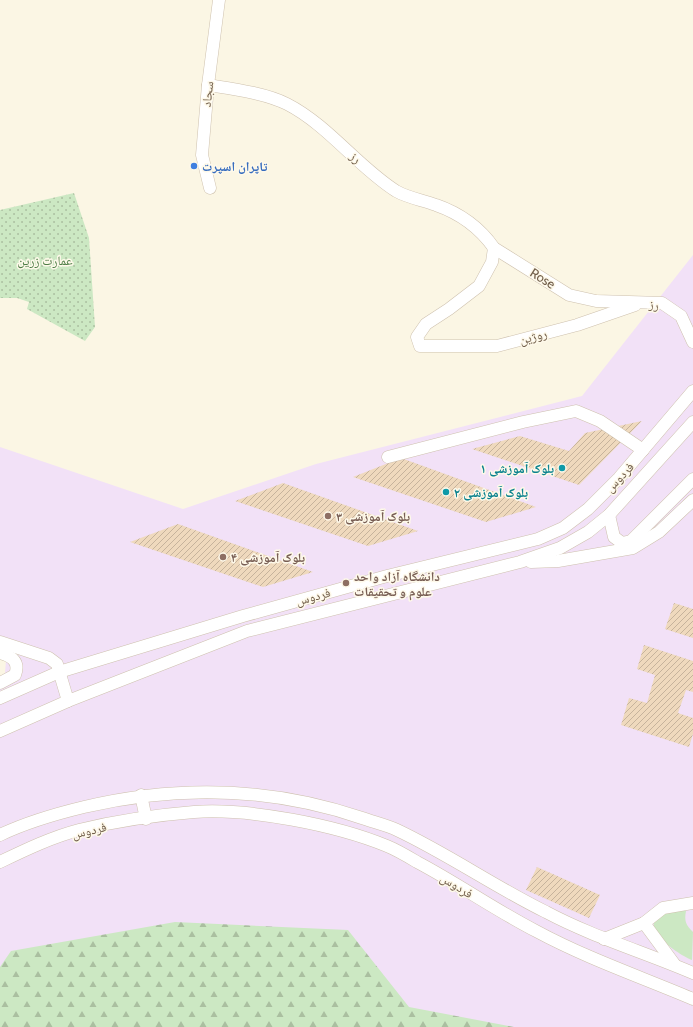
<svg xmlns="http://www.w3.org/2000/svg" width="693" height="1027" font-family="Cabin,'Noto Naskh Arabic',sans-serif">
	<style>
		.education { fill: #f2e1f7 }
		.grass { fill: #cce8c3 }
		.forest { fill: url(#forest-firs) }
		.garden { fill: url(#garden-dots) }
		.building { fill: url(#building-hatch) }
		.lines { fill: none; stroke-linecap: round; stroke-linejoin: round }
		.minor-casing { stroke: #cec1ae; stroke-width: 13 }
		.minor { stroke: #fff; stroke-width: 12 }
		.shop-dot { fill: #3f7fe0; stroke: #fef9ea; stroke-width: 1.5 }
		.culture-dot { fill: #0f9aa8; stroke: #fef9ea; stroke-width: 1.5 }
		.education-dot { fill: #8d6e63; stroke: #fef9ea; stroke-width: 1.5 }
		.labels { text-anchor: middle; stroke-width: 3; stroke-linejoin: round; paint-order: stroke }
		.street-label { font-size: 13px; fill: #725f4b; stroke: #fef9ea }
		.shop-label { font-size: 13px; font-weight: bold; fill: #366cbe; stroke: #fef9ea; text-anchor: start }
		.park-label { font-size: 13px; fill: #4e7d46; stroke: #fef9ea }
		.culture-label { font-size: 13px; font-weight: bold; fill: #0d838f; stroke: #fef9ea; text-anchor: end }
		.education-label { font-size: 13px; font-weight: bold; fill: #785e54; stroke: #fef9ea; text-anchor: start }
	</style>
	<defs>
		<pattern id="forest-firs" width="22" height="20" patternUnits="userSpaceOnUse"><rect width="22" height="20" fill="#cce8c3"/><path d="M5 1l3.5 6h-7zM16 11l3.5 6h-7z" fill="#aabfa0"/></pattern>
		<pattern id="garden-dots" width="8" height="8" patternUnits="userSpaceOnUse"><rect width="8" height="8" fill="#cce8c3"/><path d="M2 2h.1M6 6h.1" fill="none" stroke="#aabfa0" stroke-width="1.8" stroke-linecap="round"/></pattern>
		<pattern id="building-hatch" width="6" height="6" patternUnits="userSpaceOnUse"><rect width="6" height="6" fill="#efd9bd"/><path d="M-1 1l2-2M0 6l6-6M5 7l2-2" fill="none" stroke="#c6b39c"/></pattern>
	</defs>
	<rect width="100%" height="100%" fill="#fbf6e4"/>
	<path class="education" d="M693 255V1027H0V676L5 673 6 660 0 658V447L183 509 316 464 582 396Z"/>
	<path class="grass" d="M682 910 686 911C684 921 686 925 693 932L692 960C679 955 635 926 663 912 668 910 676 911 682 910Z"/>
	<path class="forest" d="M175 922 348 930 409 1007 514 1027H0V967L11 951Z"/>
	<path class="garden" d="M74 193 89 238 95 327 85 341 27 309 29 302 17 298H0V210Z"/>
	<g class="building">
		<path d="M642 421 579 485 472 449 520 436 569 451 585 433Z"/>
		<path d="M401 458 536 507 486 522 353 477Z"/>
		<path d="M283 483 418 531 368 546 235 501Z"/>
		<path d="M178 524 313 572 263 587 130 542Z"/>
		<path d="M674 603 693 609V638L665 629Z"/>
		<path d="M644 645 693 661V692L686 690 678 713 693 718V734L689 747 621 725 629 698 647 703 655 675 637 669Z"/>
		<path d="M537 867 600 895 589 918 526 890Z"/>
	</g>
	<g class="lines">
		<defs>
			<g id="minor">
				<path d="M208 85C233 89 265 93 287 104 328 125 358 167 396 191 408 198 423 200 436 205 459 213 480 228 494 248L569 295 596 301 662 303 681 316 693 342"/>
				<path d="M210 188 202 155 208 85 219 0"/>
				<path d="M494 248 492 262 479 286 449 309 426 324 417 337 420 346H497L577 325 635 305"/>
				<path d="M388 457 523 422 576 411 600 421 643 450"/>
				<path d="M609 515 614 537 622 543 631 541 693 479"/>
				<path d="M531 562 558 561 633 548 659 532 693 500"/>
				<path d="M0 642 49 658 57 664 68 701"/>
				<path d="M0 653C12 656 20 662 15 675L0 683"/>
				<path d="M0 698 59 672 243 616 387 576 538 539 563 528 588 509 619 478 693 391"/>
				<path d="M0 731 68 701 247 631 520 562 560 548 588 532 609 515 693 422"/>
				<path d="M141 795 146 819"/>
				<path d="M0 835C27 822 55 814 84 807 177 785 271 787 362 818 373 822 386 825 397 830 448 854 495 887 546 912 593 937 644 952 693 973"/>
				<path d="M0 862C25 850 52 837 79 830 116 821 156 815 194 812 249 808 336 825 387 846 397 850 407 856 417 862 457 883 495 910 536 931 586 958 641 977 693 999"/>
				<path d="M644 923 663 908 693 903"/>
				<path d="M604 939 644 923 675 965"/>
			</g>
		</defs>
		<use href="#minor" class="minor-casing"/>
		<use href="#minor" class="minor"/>
	</g>
	<circle class="shop-dot" cx="194" cy="166" r="4"/>
	<g class="culture-dot">
		<circle cx="562" cy="468" r="4"/>
		<circle cx="446" cy="492" r="4"/>
	</g>
	<g class="education-dot">
		<circle cx="328" cy="516" r="4"/>
		<circle cx="223" cy="557" r="4"/>
		<circle cx="346" cy="583" r="4"/>
	</g>
	<g class="labels">
		<g class="street-label">
			<text transform="translate(207 94) rotate(-84)" y="5">سجاد</text>
			<text transform="translate(356 157) rotate(42)" y="5">رز</text>
			<text transform="translate(543 278) rotate(32)" y="5">Rose</text>
			<text transform="translate(654 304) rotate(7)" y="5">رز</text>
			<text transform="translate(533 336) rotate(-15)" y="5">روژین</text>
			<text transform="translate(619 477) rotate(-47)" y="5">فردوس</text>
			<text transform="translate(313 596) rotate(-15)" y="5">فردوس</text>
			<text transform="translate(89 830) rotate(-13)" y="5">فردوس</text>
			<text transform="translate(457 885) rotate(32)" y="5">فردوس</text>
		</g>
		<g class="shop-label">
			<text x="202" y="171">تاپران اسپرت</text>
		</g>
		<g class="park-label">
			<text x="45" y="265">عمارت زرین</text>
		</g>
		<g class="culture-label">
			<text x="554" y="473">بلوک آموزشی ۱</text>
			<text x="454" y="497" text-anchor="start">بلوک آموزشی ۲</text>
		</g>
		<g class="education-label">
			<text x="336" y="521">بلوک آموزشی ۳</text>
			<text x="231" y="562">بلوک آموزشی ۴</text>
			<text x="354" y="581">دانشگاه آزاد واحد<tspan x="354" dy="15">علوم و تحقیقات</tspan></text>
		</g>
	</g>
</svg>
